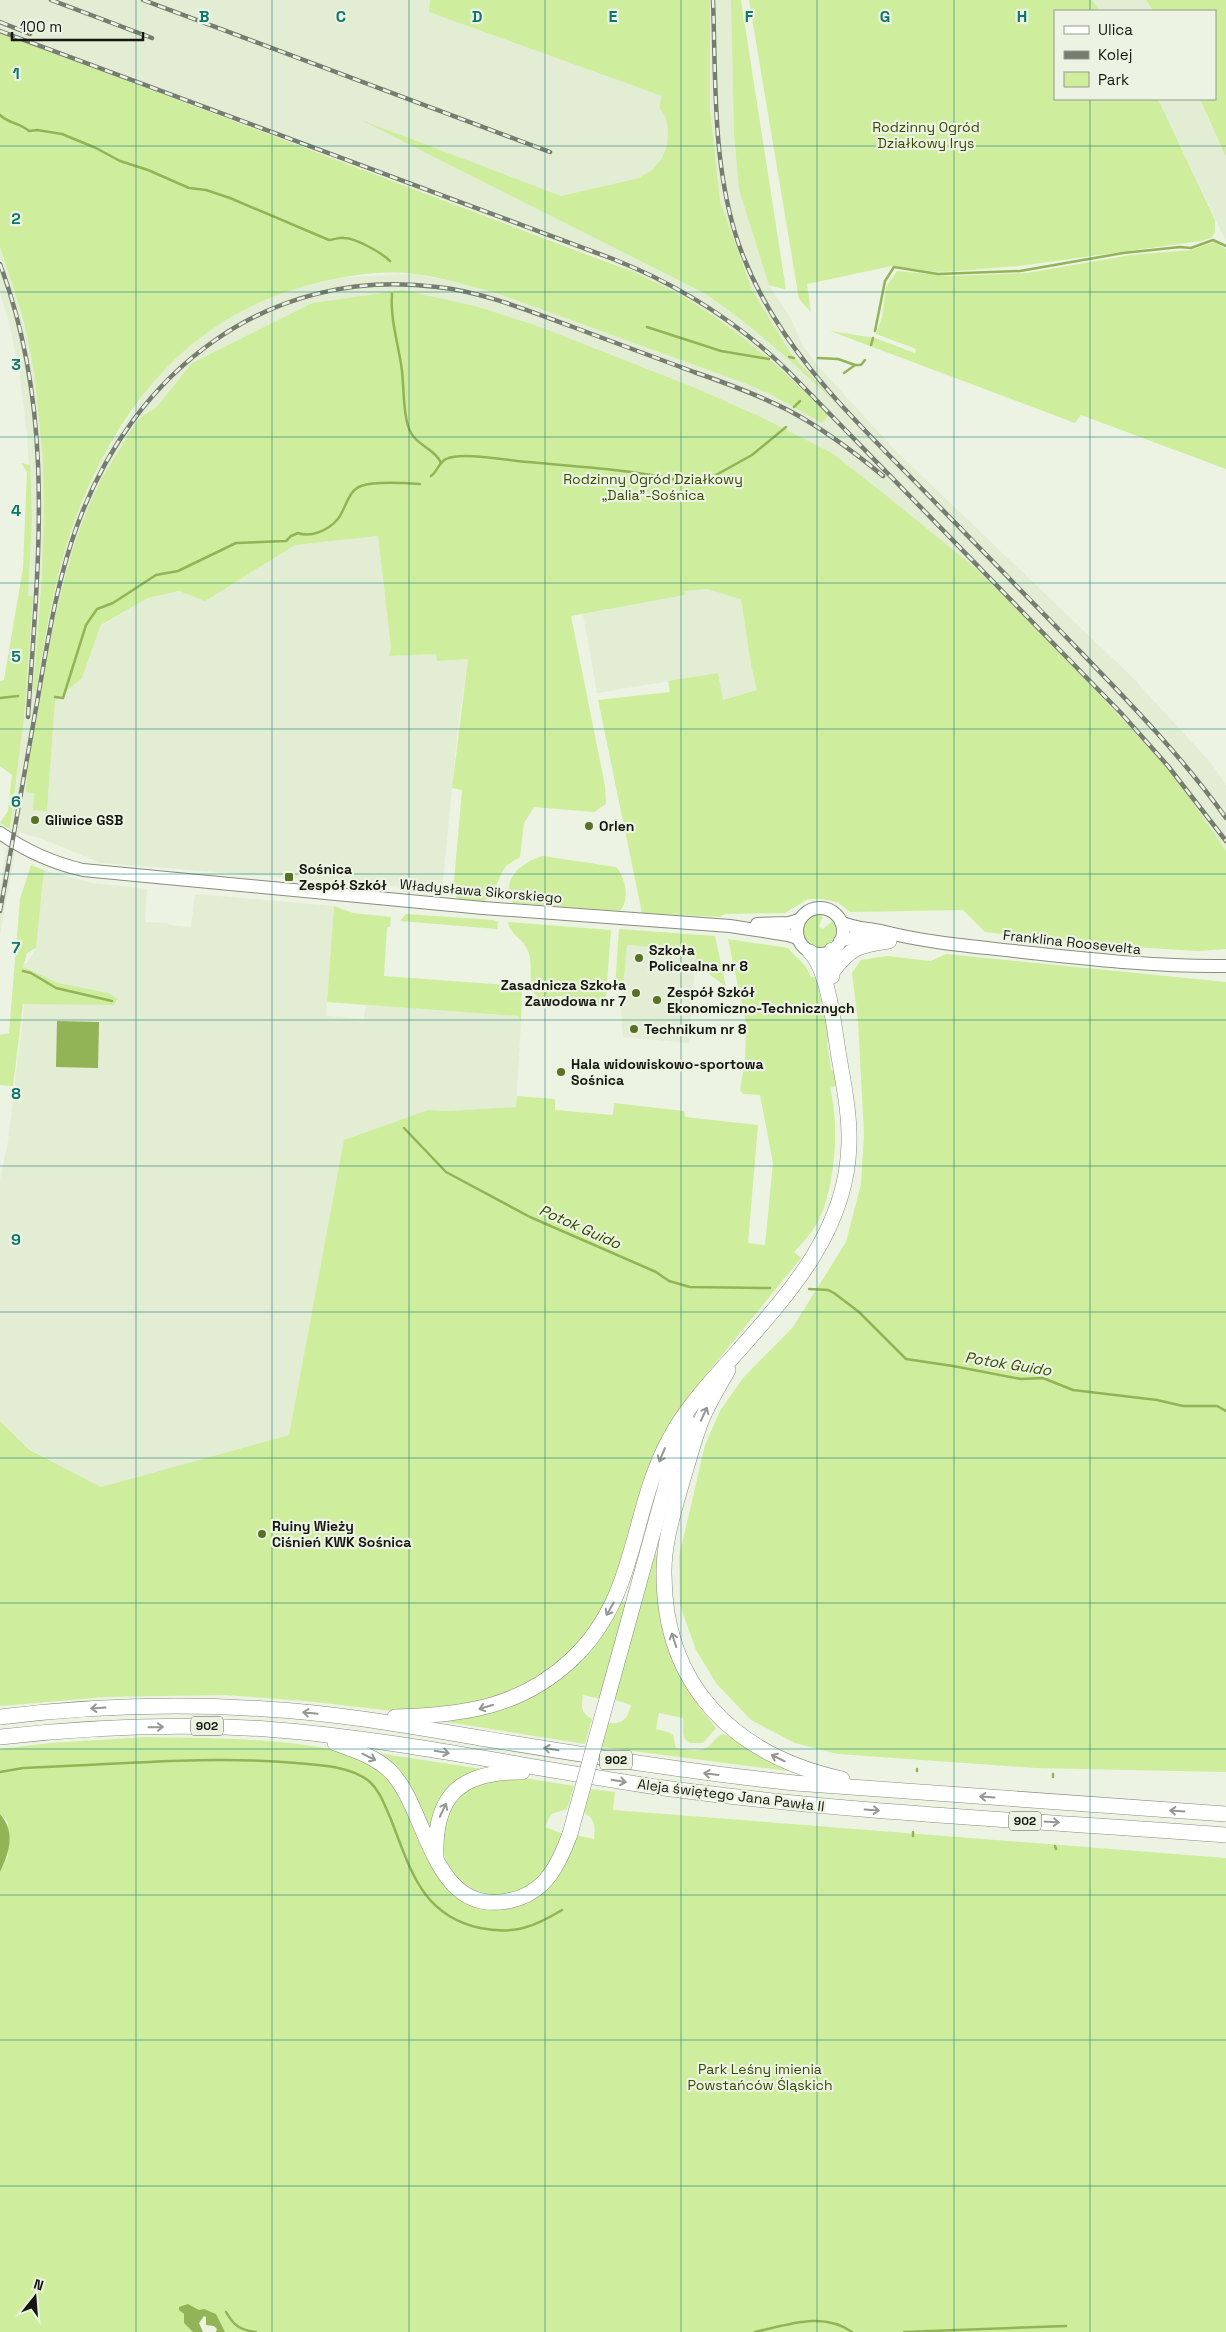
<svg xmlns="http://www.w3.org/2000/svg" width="1226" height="2332" font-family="'Space Grotesk',sans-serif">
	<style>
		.built { fill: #e2edd4 }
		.green { fill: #ceed9d }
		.water { fill: #93b456 }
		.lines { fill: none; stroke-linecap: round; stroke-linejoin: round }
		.stream { stroke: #93b456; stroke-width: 2.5 }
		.tertiary-casing { stroke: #878d7e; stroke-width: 14 }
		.primary-casing { stroke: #878d7e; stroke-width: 16 }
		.tertiary { stroke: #fff; stroke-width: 12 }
		.primary { stroke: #fff; stroke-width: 15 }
		.rail-casing { stroke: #777c71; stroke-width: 4.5 }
		.rail { stroke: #ecf3e2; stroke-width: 2.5; stroke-dasharray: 8; stroke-linecap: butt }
		.primary-bridge-casing { stroke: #878d7e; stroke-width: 16; stroke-linecap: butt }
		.primary-bridge { stroke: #fff; stroke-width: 15 }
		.oneway { stroke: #969794 }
		.grid { fill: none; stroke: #0f766e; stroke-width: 1; stroke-opacity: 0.55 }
		.poi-dot { fill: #587124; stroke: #ecf3e2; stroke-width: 2 }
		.labels { text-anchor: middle; stroke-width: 4.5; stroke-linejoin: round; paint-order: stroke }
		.shield { fill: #ecf3e2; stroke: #565950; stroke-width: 1 }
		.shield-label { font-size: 12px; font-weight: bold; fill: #151711 }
		.park-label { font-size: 14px; fill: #374b03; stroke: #ecf3e2 }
		.poi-label { font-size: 14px; font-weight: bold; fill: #151711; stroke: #ecf3e2; text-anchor: start }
		.street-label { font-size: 14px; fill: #151711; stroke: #ecf3e2 }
		.water-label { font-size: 15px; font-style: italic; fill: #354900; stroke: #ecf3e2 }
		.grid-label { font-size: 16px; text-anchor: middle; font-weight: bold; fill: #0f766e; stroke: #ecf3e2; stroke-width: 4.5; stroke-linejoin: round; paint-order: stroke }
	</style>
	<rect width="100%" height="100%" fill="#ecf3e2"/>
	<g class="built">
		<path d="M0 0H430L429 12 662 96 659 107 666 118 668 131 667 145 662 158 652 170 639 178 561 196 370 124 706 294 745 320 777 347 826 393 791 354 752 290 720 201 710 109V0H731L734 134 739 190 769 285 791 319 803 346 819 367 897 452 1131 676 1211 763 1226 785V851L1172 772 1046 638 974 567 832 453 763 418 535 325 474 306 403 290 312 303 192 363 155 409 146 411 128 435 98 486 72 554 52 643 26 792H34L47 811 55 701 82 678 101 626 148 598 179 591 205 601 295 545 378 536 391 648 390 656 436 654 438 661 468 659 458 727 442 890 101 863 45 840 19 832 0 936V887L15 795 24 718 32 596H28L32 518 27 434 19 370 9 323 0 293V247L24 321 34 371 43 460 44 515 42 576 33 692 36 691 58 574 72 527 102 459 152 381 185 350 217 324 254 305 297 288 345 277 414 274 457 282 496 293 739 381 772 395 696 304 664 287 611 262 0 33Z"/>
		<path d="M1092 0H1146L1153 11H1100Z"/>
		<path d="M1158 99H1200L1226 157V241Z"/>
		<path d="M707 589 741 598 751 665 758 690 723 700 718 673 597 693 583 614 684 595V591Z"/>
		<path d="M44 870 92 883 147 889 145 922 168 923 169 925 191 927 195 894 334 906 326 1016 364 1019 366 1005 518 1016 521 1022 516 1107 446 1111 428 1110 344 1140 289 1435 101 1487 30 1449 0 1421V1180L8 1141 27 983 19 976 23 964 27 963 36 948Z"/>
		<path d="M626 945 696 951 689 1043 623 1037 621 1012Z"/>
	</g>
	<g class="green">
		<path d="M430 0H710V109L720 201 752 290 791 354 837 404C795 364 754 327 706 294L361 120 561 196 639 178 652 170 662 158 667 145 668 131 666 118 659 107 662 96 429 12Z"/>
		<path d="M731 0H741L786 290 769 285 739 190 734 134Z"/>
		<path d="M749 0H1092L1100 11H1055V99H1158L1215 220V232L1211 238 1201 241 1019 266 958 271 938 272 892 266 807 284 811 312 799 299Z"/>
		<path d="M1146 0H1226V157L1200 99H1215V11H1153Z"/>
		<path d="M0 33 636 273C656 283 678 292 697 305 745 336 788 374 828 415L822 423 772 395 739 381 496 293C469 286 442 277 415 274 384 270 350 275 321 282 191 312 118 404 73 525 54 578 46 635 36 691L33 692 42 576 44 515 43 460 34 371 24 321 0 247Z"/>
		<path d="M1214 242 1226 249V469L1081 415 1075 423 830 331 875 338 1023 394 915 353 916 349 876 334 882 317 886 287 897 271 951 276 1027 273 1131 255 1191 250Z"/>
		<path d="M403 290 475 306 535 325 693 387 763 418 832 453 888 497 974 567 1046 638 1172 772 1226 851V949L1198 951 1117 946 985 932 963 910 850 912 837 902 822 899H808L785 913 725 914 720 917 642 913 598 700 670 692 668 681 718 673 723 700 757 690 751 665 741 599 707 589 684 591 685 595 571 616 605 786 606 804 594 812 534 807 524 823 520 857C515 860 507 864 504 869 495 882 499 892 483 902L458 899 453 893 462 790 452 788 468 659 437 661 436 654 389 656 391 648 378 536 295 545 205 601 179 591 148 598 101 625 82 678 55 701 47 811 33 810 34 793 26 792 27 773C44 682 57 569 98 486 104 473 113 460 121 447 129 434 139 413 155 409L192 363 312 303Z"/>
		<path d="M21 463 30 465 32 518 28 596H33L24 718 10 829 0 823 8 811 12 775 0 766V681L4 680 23 568 27 472Z"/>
		<path d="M543 856 616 867C626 879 630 899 620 911L513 903C499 881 522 861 543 856Z"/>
		<path d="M31 865 44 870 36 948 27 953 23 967 58 983 108 993 118 999 113 1005 23 1004 13 1086 0 1085V1035L9 1033 20 899Z"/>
		<path d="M334 906 353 913 391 917 390 927H387L384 976 522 986 521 1022 518 1016 327 1002Z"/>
		<path d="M406 914 493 920 498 922 497 929 400 921Z"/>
		<path d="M815 915H823L819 927 823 929 832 921C846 941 815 960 803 935L804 924Z"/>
		<path d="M508 922 611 930 606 997 603 1004 592 1005V998L556 996 555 1003C517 999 539 970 526 947 521 938 509 933 508 922Z"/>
		<path d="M619 929 715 936 726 987 695 963 696 951 627 945 623 988H615Z"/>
		<path d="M728 939 788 948C797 959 806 963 811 977H816L829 1037 827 1043 831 1069 834 1072 836 1086 830 1088C840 1126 835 1182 820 1218 814 1230 803 1243 794 1252L801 1258 709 1371 683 1406 625 1559 591 1630 546 1675 495 1700 402 1712 306 1701 225 1695 105 1697 0 1706V1421L30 1450 101 1487 289 1435 344 1140 428 1110 446 1111 516 1107 517 1096 555 1099V1110L613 1115 614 1103 684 1111 685 1117 758 1125 748 1243 765 1245 773 1163 760 1095 743 1094 740 1090 745 1061 746 1023Z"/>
		<path d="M946 954 1226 982V1772L1036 1768 838 1754 795 1743 751 1720 716 1683 696 1650 680 1605 679 1557 705 1445 720 1411 743 1378 793 1327 846 1242 861 1184 864 1134 858 1021 852 973 861 960 887 956 931 961Z"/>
		<path d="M653 1554 661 1555 693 1696 699 1707 716 1728 703 1743H690C679 1737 685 1728 683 1718L659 1713 656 1729 668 1732 673 1735 676 1748C689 1750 701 1754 711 1744 716 1739 718 1735 724 1734L796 1772 602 1747 608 1723C623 1725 628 1718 631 1705L612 1699Z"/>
		<path d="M620 1601 627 1603 601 1699 583 1695C581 1707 581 1713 592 1719L585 1744 441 1721 523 1699Z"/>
		<path d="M147 1737C202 1739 339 1735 380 1770 402 1789 415 1829 428 1856 432 1866 438 1880 447 1888 454 1893 509 1902 521 1904L575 1835 594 1839C595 1827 596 1819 584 1813L591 1789 615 1792 613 1810 1226 1858V2332H225C211 2317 223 2312 196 2310L188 2304 182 2308 186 2324 193 2332H0V1872L8 1856V1822L0 1814V1749L51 1743Z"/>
		<path d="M377 1753 482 1769 473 1773 430 1836Z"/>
		<path d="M518 1777 574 1786 567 1809 551 1814 545 1827 563 1834C557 1848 552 1863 542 1875 504 1921 420 1881 448 1817 456 1798 461 1791 480 1783 491 1778 507 1779 518 1777Z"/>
	</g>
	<g class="water">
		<path d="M57 1021 99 1022 98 1068 56 1067Z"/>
		<path d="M0 1814C16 1832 9 1853 0 1872Z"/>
		<path d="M188 2304 199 2310 204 2309 216 2314 225 2332H216L217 2329 214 2326 206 2325V2317L204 2316 199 2323 203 2332H193L184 2323V2314L179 2310V2307Z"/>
	</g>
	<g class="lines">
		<g class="stream">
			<path d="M0 115C9 124 18 122 29 131L37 130 62 134 96 148 120 161 148 170 189 188 206 190 230 198 329 240C334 240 339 237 344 238 356 238 382 253 390 261"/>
			<path d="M392 294C390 320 399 346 402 371 404 388 403 419 411 433 418 446 435 449 441 463"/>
			<path d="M647 327 721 351 769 359"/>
			<path d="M875 331 885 281 894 267 938 274 1020 271 1123 253 1180 247 1191 248 1213 240 1226 246"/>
			<path d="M871 345 873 338"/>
			<path d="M789 357 794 358"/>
			<path d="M818 358 838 359 855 365H861L865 360"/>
			<path d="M844 373 855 365"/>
			<path d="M794 407 800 401"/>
			<path d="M431 476C437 472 439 462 446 459 460 452 500 459 517 461 577 467 640 469 698 485L752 455 786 427"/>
			<path d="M55 697 63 698 86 625 97 609 113 603 156 575 178 571 236 543 286 541 291 536 298 533C311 538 328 530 337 520 346 510 347 491 361 486 375 481 406 483 420 484"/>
			<path d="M0 698 18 696"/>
			<path d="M23 971 31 973 56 988 112 1001"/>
			<path d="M404 1128 446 1172 530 1217 656 1272 669 1281 690 1287 770 1288"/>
			<path d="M809 1289 828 1290 834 1293 859 1312 906 1359 953 1366 1021 1379 1043 1378 1073 1390 1157 1400 1183 1406H1217L1226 1411"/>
			<path d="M917 1771V1769"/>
			<path d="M0 1772 23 1768C115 1765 205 1755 296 1763 320 1765 349 1766 369 1781 380 1791 384 1804 390 1817 410 1867 420 1915 480 1928 514 1935 534 1927 562 1910"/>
			<path d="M1053 1777V1774"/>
			<path d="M913 1836V1832"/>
			<path d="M1055 1846 1056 1849"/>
			<path d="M226 2312C234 2326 240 2330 256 2332"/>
			<path d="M755 2332C787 2325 823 2311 852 2332"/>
			<path d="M904 2332 1066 2326"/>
		</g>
		<defs>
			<g id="tertiary">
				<path d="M0 833C26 851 52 863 83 870L483 908 730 926 788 935 798 938"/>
				<circle cx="820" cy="931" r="23"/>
				<path d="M841 922C854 929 868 928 881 931 931 944 982 947 1032 953 1097 960 1161 967 1226 966"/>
				<path d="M757 924 789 923 799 920"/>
				<path d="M840 941 851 938 877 940"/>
			</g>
			<g id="primary">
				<path d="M832 950 830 963 832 976"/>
				<path d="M832 972C851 947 859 945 889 941"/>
				<path d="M728 1370C718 1388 707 1405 700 1424 693 1443 688 1463 682 1482 674 1511 664 1541 664 1571 663 1686 734 1755 842 1779"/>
				<path d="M607 1699 671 1467 688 1422"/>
				<path d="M0 1717C88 1706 177 1703 265 1709 337 1713 409 1726 480 1738 585 1755 689 1772 795 1783L1226 1814"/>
				<path d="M395 1717C462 1715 519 1708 570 1661 639 1598 629 1513 670 1438 688 1405 715 1377 740 1349 793 1289 847 1228 849 1144 850 1113 843 1082 838 1051 834 1026 828 969 810 952"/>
				<path d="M0 1737C88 1727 177 1723 266 1729 400 1739 532 1769 664 1788 850 1813 1039 1821 1226 1835"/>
				<path d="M335 1743C354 1750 374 1756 389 1770 429 1808 430 1920 512 1900 546 1892 559 1864 570 1834"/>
				<path d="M436 1856C434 1795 461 1771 522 1772"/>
			</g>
		</defs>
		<use href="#tertiary" class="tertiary-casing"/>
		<use href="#primary" class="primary-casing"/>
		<use href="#tertiary" class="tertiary"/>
		<use href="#primary" class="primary"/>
		<defs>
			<g id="rail">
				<path d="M51 0 152 38"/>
				<path d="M143 0 550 152"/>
				<path d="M713 0C716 81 712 167 739 245 775 347 855 420 929 496 977 545 1025 594 1073 644 1126 699 1181 755 1226 818"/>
				<path d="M0 22 30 34"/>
				<path d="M0 31 613 259C679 285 738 322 789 372L1121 713 1168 766 1226 841"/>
				<path d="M0 264C56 414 38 562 28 717"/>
				<path d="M0 911C13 840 25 769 38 697 48 639 57 581 77 526 133 371 268 266 437 287 484 292 529 311 573 327 613 342 654 357 694 372 726 383 758 395 788 410 822 428 853 451 883 476"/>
			</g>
		</defs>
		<use href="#rail" class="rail-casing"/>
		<use href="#rail" class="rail"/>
		<defs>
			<path id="primary-bridge" d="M570 1834 607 1699"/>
		</defs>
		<use href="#primary-bridge" class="primary-bridge-casing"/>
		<use href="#primary-bridge" class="primary-bridge"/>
	</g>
	<defs><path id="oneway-shaft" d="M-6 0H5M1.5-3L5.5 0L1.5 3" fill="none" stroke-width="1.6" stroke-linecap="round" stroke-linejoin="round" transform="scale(1.25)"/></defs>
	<g class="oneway">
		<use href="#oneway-shaft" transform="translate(704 1414) rotate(-65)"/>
		<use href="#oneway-shaft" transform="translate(662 1455) rotate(113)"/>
		<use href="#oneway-shaft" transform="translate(610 1609) rotate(120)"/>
		<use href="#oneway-shaft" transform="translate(674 1640) rotate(-108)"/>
		<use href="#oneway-shaft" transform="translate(486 1707) rotate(163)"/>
		<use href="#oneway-shaft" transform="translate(98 1708) rotate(176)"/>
		<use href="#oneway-shaft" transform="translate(310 1713) rotate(-174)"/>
		<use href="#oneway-shaft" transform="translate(156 1727) rotate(-1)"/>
		<use href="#oneway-shaft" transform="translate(551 1749) rotate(-171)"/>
		<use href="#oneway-shaft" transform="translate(442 1752) rotate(9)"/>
		<use href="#oneway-shaft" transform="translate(369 1757) rotate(26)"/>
		<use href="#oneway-shaft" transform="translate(778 1758) rotate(-154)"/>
		<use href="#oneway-shaft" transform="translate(711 1774) rotate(-173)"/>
		<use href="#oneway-shaft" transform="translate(619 1781) rotate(9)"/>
		<use href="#oneway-shaft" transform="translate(987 1797) rotate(-176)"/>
		<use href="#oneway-shaft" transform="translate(443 1810) rotate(-65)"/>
		<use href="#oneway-shaft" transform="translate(872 1810) rotate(4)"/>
		<use href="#oneway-shaft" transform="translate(1177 1811) rotate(-176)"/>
		<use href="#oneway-shaft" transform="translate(1052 1822) rotate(4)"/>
	</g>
	<path class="grid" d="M136 0V2332M272 0V2332M409 0V2332M545 0V2332M681 0V2332M817 0V2332M954 0V2332M1090 0V11M1090 99V2332M0 146H1226M0 292H1226M0 437H1226M0 583H1226M0 729H1226M0 874H1226M0 1020H1226M0 1166H1226M0 1312H1226M0 1458H1226M0 1603H1226M0 1749H1226M0 1895H1226M0 2040H1226M0 2186H1226"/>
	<g class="poi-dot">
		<circle cx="35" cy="820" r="5"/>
		<circle cx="589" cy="826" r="5"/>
		<rect x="284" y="872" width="10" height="10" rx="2.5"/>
		<circle cx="639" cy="958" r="5"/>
		<circle cx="636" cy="993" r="5"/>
		<circle cx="657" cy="1000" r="5"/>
		<circle cx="634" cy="1029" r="5"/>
		<circle cx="561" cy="1072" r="5"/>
		<circle cx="262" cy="1534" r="5"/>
	</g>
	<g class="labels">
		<g class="shield">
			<rect x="191" y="1716.5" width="32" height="19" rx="4"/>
			<rect x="600" y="1750.5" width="32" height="19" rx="4"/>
			<rect x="1009" y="1811.5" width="32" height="19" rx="4"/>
		</g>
		<g class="shield-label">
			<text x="207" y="1730">902</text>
			<text x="616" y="1764">902</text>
			<text x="1025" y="1825">902</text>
		</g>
		<g class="park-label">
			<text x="926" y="132">Rodzinny Ogród<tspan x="926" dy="16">Działkowy Irys</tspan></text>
			<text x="653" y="484">Rodzinny Ogród Działkowy<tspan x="653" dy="16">„Dalia”-Sośnica</tspan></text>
			<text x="760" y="2074">Park Leśny imienia<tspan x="760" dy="16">Powstańców Śląskich</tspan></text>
		</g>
		<g class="poi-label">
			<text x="45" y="825">Gliwice GSB</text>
			<text x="599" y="831">Orlen</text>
			<text x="299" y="874">Sośnica<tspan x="299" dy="16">Zespół Szkół</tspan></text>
			<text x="649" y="955">Szkoła<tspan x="649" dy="16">Policealna nr 8</tspan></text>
			<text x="626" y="990" text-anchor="end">Zasadnicza Szkoła<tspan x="626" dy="16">Zawodowa nr 7</tspan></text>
			<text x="667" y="997">Zespół Szkół<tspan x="667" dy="16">Ekonomiczno-Technicznych</tspan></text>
			<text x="644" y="1034">Technikum nr 8</text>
			<text x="571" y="1069">Hala widowiskowo-sportowa<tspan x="571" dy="16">Sośnica</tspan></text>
			<text x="272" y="1531">Ruiny Wieży<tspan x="272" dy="16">Ciśnień KWK Sośnica</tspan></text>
		</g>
		<g class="street-label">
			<text transform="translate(481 891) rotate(5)" y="5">Władysława Sikorskiego</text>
			<text transform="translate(1072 942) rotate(6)" y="5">Franklina Roosevelta</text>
			<text transform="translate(731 1795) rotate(7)" y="5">Aleja świętego Jana Pawła II</text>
		</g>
		<g class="water-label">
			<text transform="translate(580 1227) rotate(24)" y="5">Potok Guido</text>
			<text transform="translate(1008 1364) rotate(9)" y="5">Potok Guido</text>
		</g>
	</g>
	<g class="grid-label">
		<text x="204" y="22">B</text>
		<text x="341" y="22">C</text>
		<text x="477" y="22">D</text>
		<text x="613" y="22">E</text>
		<text x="749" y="22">F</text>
		<text x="885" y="22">G</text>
		<text x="1022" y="22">H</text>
		<text x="16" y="79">1</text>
		<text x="16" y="224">2</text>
		<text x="16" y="370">3</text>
		<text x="16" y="516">4</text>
		<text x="16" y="662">5</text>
		<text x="16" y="807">6</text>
		<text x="16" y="953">7</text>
		<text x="16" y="1099">8</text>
		<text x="16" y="1245">9</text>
	</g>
	<rect x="1054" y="10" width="162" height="90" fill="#ecf3e2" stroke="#969b8e"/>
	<rect x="1064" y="26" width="25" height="8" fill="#ffffff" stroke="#969b8e"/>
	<text x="1098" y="35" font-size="15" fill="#151711">Ulica</text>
	<rect x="1064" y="51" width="25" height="8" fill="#777c71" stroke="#969b8e"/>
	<text x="1098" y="60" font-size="15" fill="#151711">Kolej</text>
	<rect x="1064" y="72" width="25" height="15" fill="#ceed9d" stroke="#969b8e"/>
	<text x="1098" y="85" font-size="15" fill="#151711">Park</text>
	<g transform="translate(35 2297) rotate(17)" stroke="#ecf3e2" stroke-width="4" paint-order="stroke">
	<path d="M0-4L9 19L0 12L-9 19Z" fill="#151711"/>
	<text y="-8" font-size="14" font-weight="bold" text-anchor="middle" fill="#151711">N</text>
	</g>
	<path d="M12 32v8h131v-8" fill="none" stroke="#151711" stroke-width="2.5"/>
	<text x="20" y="32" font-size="15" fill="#151711" stroke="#ecf3e2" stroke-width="4" paint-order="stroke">100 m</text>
</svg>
